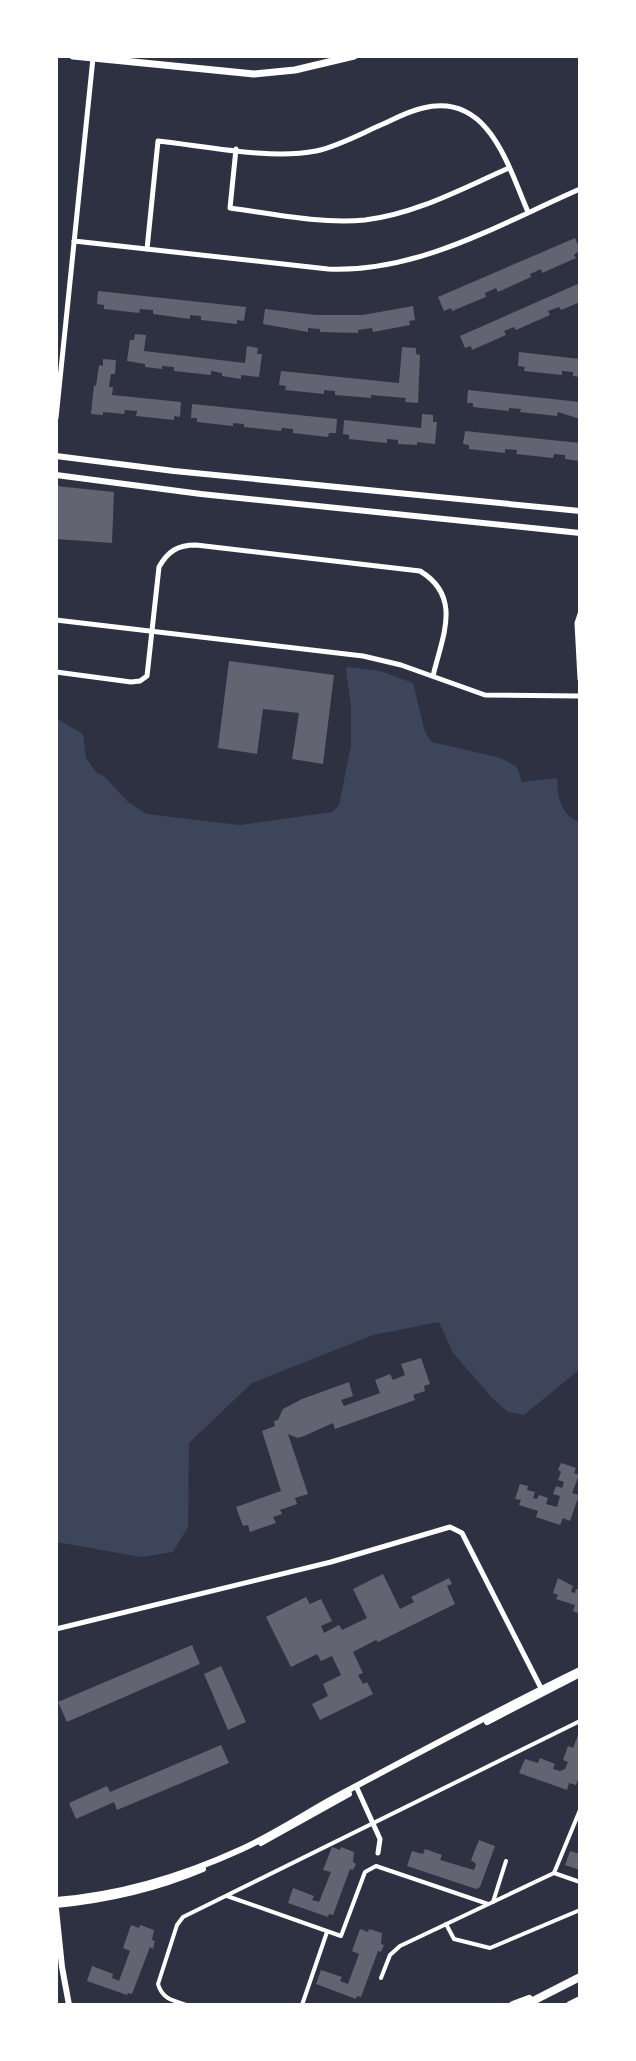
<svg xmlns="http://www.w3.org/2000/svg" width="636" height="2061" font-family="Barlow,sans-serif">
	<style>
		.green { fill: #3c4559 }
		.building { fill: #626471 }
		.lines { fill: none; stroke-linecap: round; stroke-linejoin: round }
		.pedestrian { stroke: #fff; stroke-width: 4 }
		.minor { stroke: #fff; stroke-width: 5 }
		.tertiary { stroke: #fff; stroke-width: 6 }
		.secondary { stroke: #fff; stroke-width: 7 }
		.primary { stroke: #fff; stroke-width: 8 }
	</style>
	<rect width="100%" height="100%" fill="#2d3142"/>
	<path class="green" d="M348 667 380 671 413 683 425 732 432 742 501 758 517 767 522 782 557 778C558 799 560 813 580 823V1369L524 1415 508 1412 493 1399 453 1353 439 1322 373 1335 252 1383 189 1443 188 1527 173 1552 141 1557 56 1542V718L83 734 86 758 97 773 105 777 128 802 147 814 240 825 332 812 339 805 351 745V707L346 669Z"/>
	<g class="building">
		<path d="M575 238 580 250 574 255 576 258 542 273 541 269 530 274 531 277 498 292 496 288 485 293 486 297 452 311 451 308 444 311 438 297Z"/>
		<path d="M580 283V302L561 310 559 307 548 311 550 315 516 330 514 327 504 331 506 335 472 350 471 346 465 348 460 336Z"/>
		<path d="M98 291 246 307 244 321 237 320V324L201 320V316L190 315V319L153 314V310L140 309 139 313 104 309V305L97 304Z"/>
		<path d="M413 306 415 320 409 321 410 325 373 332 372 328 358 330V333L320 332V329L308 328V332L263 324 265 309 316 315H363Z"/>
		<path d="M135 334 146 335 144 351 245 363 247 346 258 348 257 354H262L259 377 241 375V379L222 376V373L211 371V375L174 371V367L162 366V369L145 367V364L127 361 130 340H134Z"/>
		<path d="M402 347 416 348V354L420 355 418 403 405 402 406 398 371 395V398L335 395V391L324 390V394L285 390 286 386 279 385 281 371 399 383Z"/>
		<path d="M519 352 580 359V377L573 376V372L562 371V375L524 371 525 367 518 366Z"/>
		<path d="M103 359 116 360 115 374H111L109 387H113L112 395 181 402 180 417 174 416V420L136 416 137 411 125 410 124 414 103 412V415L91 414 94 385 96 386 99 365 103 366Z"/>
		<path d="M468 390 580 402V419L558 412 557 416 520 412 521 409 509 408V411L473 407V403H467Z"/>
		<path d="M192 404 337 419 336 433H329L328 437 293 433V429L282 428 281 431 244 427V424L233 423V426L197 422V418H191Z"/>
		<path d="M422 414 433 415V422H437L435 444 417 442V445L398 444V440L387 439V443L349 439V435L343 434 344 420 421 428Z"/>
		<path d="M465 431 580 443V461L565 459V455L554 454 553 458 516 454 517 450 505 449V453L469 449V445L463 444Z"/>
		<path d="M56 486 114 492 112 543 56 539Z"/>
		<path d="M229 661 334 675 323 764 292 759 299 713 263 709 257 754 218 748Z"/>
		<path d="M421 1358 430 1384 424 1386 425 1391 413 1395 415 1400 335 1429 333 1423 304 1436 298 1438 288 1434 308 1494 295 1498 297 1504 280 1510 282 1514 273 1517 276 1523 250 1532 248 1525 243 1526 236 1507 281 1491 262 1431 275 1426 274 1421 278 1420 283 1409 302 1399 349 1382 353 1396 341 1400 344 1406 380 1393 375 1380 390 1374 393 1380 405 1375 401 1364Z"/>
		<path d="M561 1463 576 1468 574 1473 579 1475 572 1493 579 1495 570 1521 563 1518 560 1525 536 1517 538 1511 519 1505 521 1500 515 1499 520 1484 528 1486 527 1490 535 1492 533 1498 537 1499 539 1495 548 1498 546 1504 557 1507 560 1496 553 1494 556 1486 562 1488 564 1482 558 1480 561 1472 558 1470Z"/>
		<path d="M383 1574 400 1609 414 1602 411 1597 449 1578 452 1584 447 1586 455 1604 378 1642 376 1640 353 1652 363 1673 358 1675 363 1684 367 1682 373 1694 320 1720 312 1704 328 1696 323 1684 341 1675 332 1656 321 1661 317 1654 291 1667 266 1617 306 1597 310 1604 321 1599 332 1621 321 1626 324 1633 339 1625 342 1630 367 1618 353 1589Z"/>
		<path d="M558 1578 573 1586 571 1592 575 1593 576 1589 580 1590V1614L573 1611 575 1605 556 1599 558 1595 553 1593Z"/>
		<path d="M192 1645 200 1664 67 1722 58 1702Z"/>
		<path d="M221 1666 246 1722 228 1730 204 1674Z"/>
		<path d="M580 1730V1774L576 1785 569 1783 567 1790 519 1773 525 1759 538 1763 540 1758 555 1764 553 1769 560 1771 565 1769 568 1762 563 1760 568 1746 573 1748Z"/>
		<path d="M221 1745 229 1763 117 1810 114 1802 76 1819 69 1803 107 1786 110 1792Z"/>
		<path d="M479 1840 495 1846 480 1887 476 1889 407 1866 412 1851 423 1854 425 1849 442 1855 440 1860 474 1870 476 1864 471 1860Z"/>
		<path d="M332 1847 340 1850 341 1847 354 1852 353 1862 356 1864 353 1870 350 1869 333 1915 329 1914 328 1917 288 1903 293 1888 314 1896 312 1900 319 1902 331 1872 323 1870Z"/>
		<path d="M570 1851 580 1854V1870L565 1865Z"/>
		<path d="M131 1925 139 1928 140 1925 154 1930 152 1940 155 1941 153 1949 150 1947 132 1994 128 1993 127 1995 87 1981 92 1966 113 1974 112 1978 119 1981 130 1951 123 1948Z"/>
		<path d="M360 1929 368 1932 369 1929 382 1933 381 1944 384 1945 381 1952 378 1951 361 1997 357 1996 356 1999 316 1984 321 1970 342 1977 340 1981 348 1984 359 1954 352 1951Z"/>
	</g>
	<g class="lines">
		<g class="pedestrian">
			<path d="M554 1873 580 1810"/>
			<path d="M227 1896 341 1936 365 1872 376 1866 488 1904"/>
			<path d="M493 1902 506 1861"/>
			<path d="M446 1924 454 1939 490 1948 580 1910"/>
			<path d="M381 1978 390 1955 400 1946 554 1873 580 1882"/>
			<path d="M187 2005C174 2001 162 1999 158 1984L177 1925 183 1917 580 1721"/>
			<path d="M302 2005 327 1932"/>
		</g>
		<g class="minor">
			<path d="M236 149 230 208C273 214 321 224 365 220 416 214 463 188 509 168"/>
			<path d="M74 241 328 269C418 273 500 224 580 189"/>
			<path d="M147 249 158 141C205 146 270 160 316 151 339 146 362 133 383 124 396 118 409 111 423 108 489 92 508 166 528 212"/>
			<path d="M56 418 93 58"/>
			<path d="M580 614 577 623 580 679"/>
			<path d="M56 620 363 656 401 665 485 695 580 696"/>
			<path d="M56 672 131 682 140 681 147 676 159 567C168 551 178 545 196 545L420 571C463 597 442 637 433 676"/>
			<path d="M56 1629 331 1562 450 1527 462 1533 543 1692"/>
			<path d="M356 1786 380 1839 378 1853"/>
		</g>
		<g class="tertiary">
			<path d="M56 456 174 471 580 511"/>
			<path d="M56 475 201 494 580 533"/>
			<path d="M487 1722 580 1674"/>
			<path d="M261 1843 349 1794"/>
			<path d="M56 1900C121 1895 183 1876 242 1849 277 1833 309 1811 343 1793 422 1751 500 1709 580 1670"/>
			<path d="M56 1905C107 1900 156 1889 203 1869"/>
			<path d="M56 1909 62 1967 69 2005"/>
		</g>
		<path class="secondary" d="M73 56 254 74 295 70 354 56"/>
		<g class="primary">
			<path d="M513 2005 529 1999"/>
			<path d="M525 2005 580 1977"/>
			<path d="M570 2005 580 2000"/>
		</g>
	</g>
	<rect width="636" height="2061" fill="none" stroke="#ffffff" stroke-width="116"/>
</svg>
